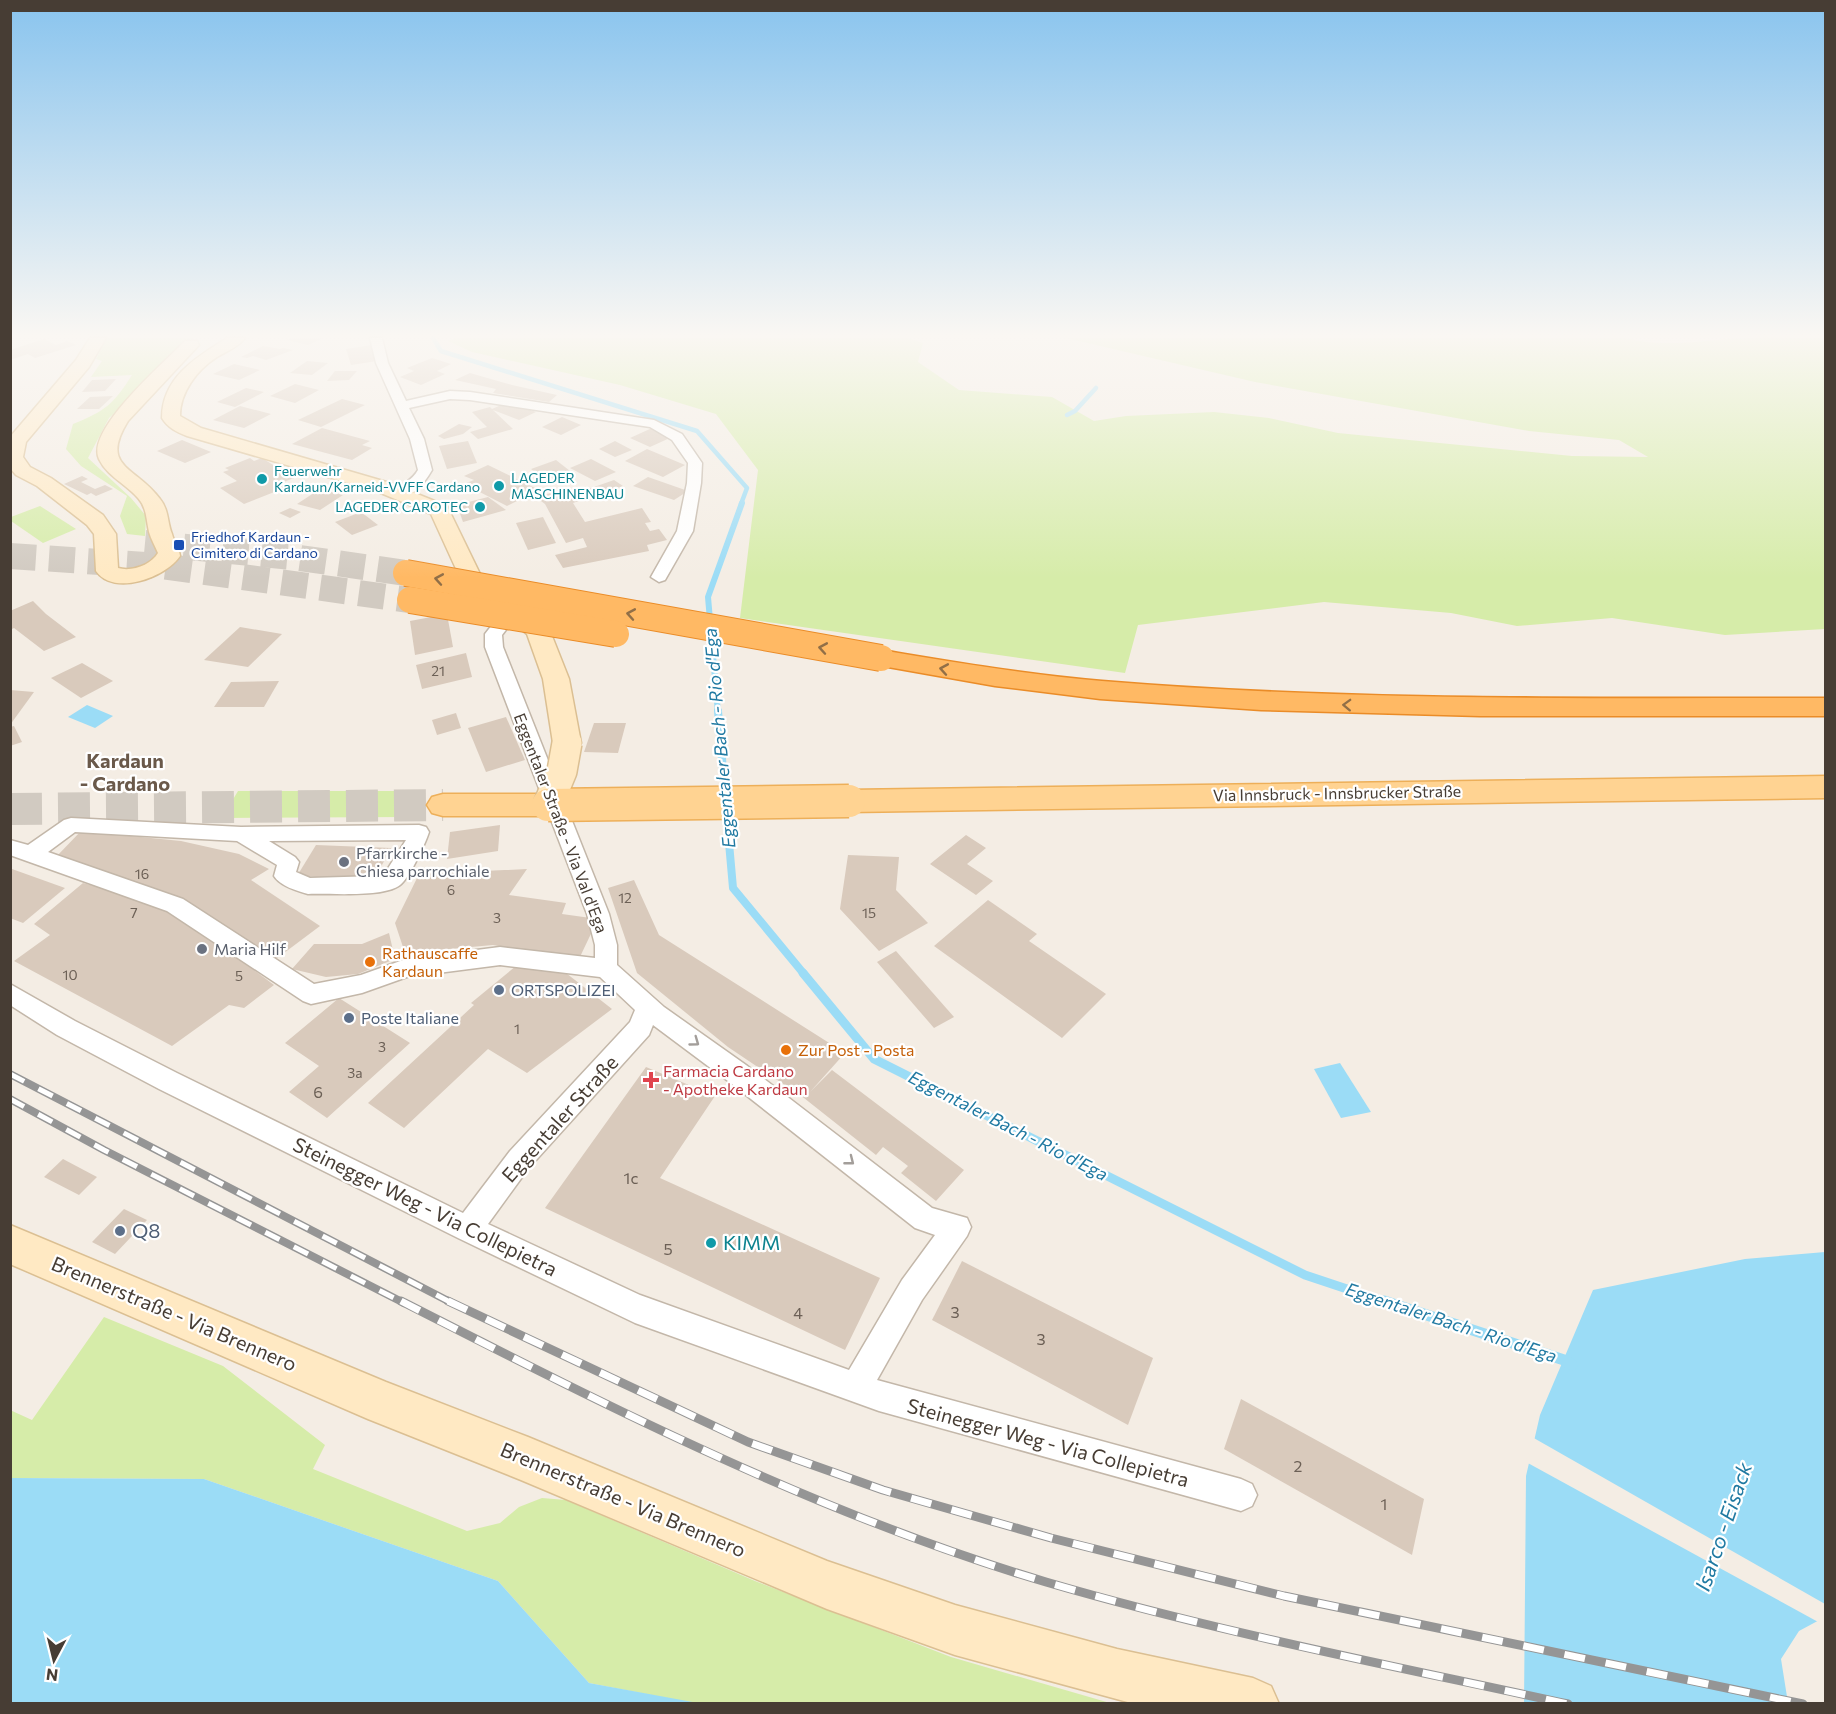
<svg xmlns="http://www.w3.org/2000/svg" width="1836" height="1714" font-family="Commissioner,sans-serif">
	<style>
		.green { fill: #d6eca9 }
		.water { fill: #9bdcf6 }
		.pier { fill: #f4ede4 }
		.lines { fill: none; stroke-linecap: round; stroke-linejoin: round }
		.stream-far4 { stroke: #9bdcf6; stroke-width: 4.5 }
		.stream-far3 { stroke: #9bdcf6; stroke-width: 6 }
		.stream-far2 { stroke: #9bdcf6; stroke-width: 8 }
		.stream-far1 { stroke: #9bdcf6; stroke-width: 9 }
		.stream { stroke: #9bdcf6; stroke-width: 11 }
		.building { fill: #d9cabc }
		.primary-tunnel { stroke: #d1cac1; stroke-width: 32; stroke-dasharray: 32 16; stroke-linecap: butt }
		.highway-tunnel { stroke: #d1cac1; stroke-width: 26; stroke-dasharray: 26 13; stroke-linecap: butt }
		.street-casing { stroke: #c3b7a9; stroke-width: 3 }
		.secondary-casing { stroke: #dbbf92; stroke-width: 3 }
		.primary-casing { stroke: #edaf59; stroke-width: 3 }
		.highway-casing { stroke: #ea8c28; stroke-width: 3 }
		.street { fill: #fff; fill-rule: evenodd }
		.secondary { fill: #ffe9c3; fill-rule: evenodd }
		.primary { fill: #ffd392; fill-rule: evenodd }
		.highway { fill: #ffb964; fill-rule: evenodd }
		.rail-far1-casing { stroke: #959595; stroke-width: 8 }
		.rail-casing { stroke: #959595; stroke-width: 9 }
		.rail-far1 { stroke: #fff; stroke-width: 5; stroke-dasharray: 16; stroke-linecap: butt }
		.rail { stroke: #fff; stroke-width: 7; stroke-dasharray: 21; stroke-linecap: butt }
		.secondary-bridge-casing { stroke: #dbbf92; stroke-width: 32; stroke-linecap: butt }
		.primary-bridge-casing { stroke: #edaf59; stroke-width: 35; stroke-linecap: butt }
		.highway-bridge-casing { stroke: #ea8c28; stroke-width: 28; stroke-linecap: butt }
		.secondary-bridge { stroke: #ffe9c3; stroke-width: 29 }
		.primary-bridge { stroke: #ffd392; stroke-width: 32 }
		.highway-bridge { stroke: #ffb964; stroke-width: 26 }
		.oneway { stroke: #916f47 }
		.oneway2 { stroke: #a39e9a }
		.culture-dot { fill: #0f9aa8; stroke: #fff; stroke-width: 2 }
		.transit-dot { fill: #1a4fb4; stroke: #fff; stroke-width: 2 }
		.worship-dot { fill: #6b7280; stroke: #fff; stroke-width: 2 }
		.food-dot { fill: #e8710a; stroke: #fff; stroke-width: 2 }
		.service-dot { fill: #5c6f8a; stroke: #fff; stroke-width: 2 }
		.health-dot { fill: #e0444e; stroke: #fff; stroke-width: 2 }
		.labels { text-anchor: middle; stroke-width: 4.5; stroke-linejoin: round; paint-order: stroke }
		.far-culture-label { font-size: 14px; fill: #0d838f; stroke: #fff; text-anchor: start }
		.far-transit-label { font-size: 14px; fill: #164399; stroke: #fff; text-anchor: start }
		.number-label { font-size: 14px; fill: #6c6056 }
		.street-label { font-size: 16px; fill: #473d34; stroke: #fff }
		.worship-label { font-size: 16px; fill: #5b616d; stroke: #fff; text-anchor: start }
		.food-label { font-size: 16px; fill: #c56008; stroke: #fff; text-anchor: start }
		.service-label { font-size: 16px; fill: #4e5e75; stroke: #fff; text-anchor: start }
		.health-label { font-size: 16px; fill: #be3a42; stroke: #fff; text-anchor: start }
		.near-number-label { font-size: 16px; fill: #6c6056 }
		.water-label { font-size: 18px; font-style: italic; fill: #217aa2; stroke: #fff }
		.quarter-label { font-size: 20px; font-weight: bold; fill: #6a594a; stroke: #fff }
		.near-street-label { font-size: 20px; fill: #473d34; stroke: #fff }
		.near-service-label { font-size: 20px; fill: #4e5e75; stroke: #fff; text-anchor: start }
		.near-culture-label { font-size: 20px; fill: #0d838f; stroke: #fff; text-anchor: start }
		.near-water-label { font-size: 21px; font-style: italic; fill: #217aa2; stroke: #fff }
	</style>
	<rect width="100%" height="100%" fill="#f4ede4"/>
	<g class="green">
		<path d="M107 338H194L167 357 159 372 109 418 88 458 131 498 146 516 145 536 127 534 120 516 127 496 81 466 66 449 73 424C105 411 113 405 132 375L91 377 102 361 96 359Z"/>
		<path d="M456 338H908L923 343 918 362 959 390 1052 397 1094 421 1126 416 1214 412 1269 418 1338 433 1572 456 1648 457 1619 440 1529 431 1255 382 1066 338H1627C1663 349 1710 339 1747 338 1773 337 1799 338 1825 338V629L1725 635 1612 618 1517 626 1451 613 1324 602 1138 625 1125 673 740 618 758 470 716 414 620 385 472 352 448 341Z"/>
		<path d="M40 506 76 529 43 543 11 521V517Z"/>
		<path d="M238 791H421L409 817 222 818Z"/>
		<path d="M104 1317 223 1366 325 1445 313 1469 467 1531 500 1523 519 1507 542 1498 566 1500 755 1581 951 1657 1110 1703 698 1704 589 1683 498 1581 204 1479 11 1478 10 1410 32 1420Z"/>
	</g>
	<g class="water">
		<path d="M87 705 113 716 95 728 68 717Z"/>
		<path d="M1340 1063 1371 1112 1341 1118 1314 1069Z"/>
		<path d="M1825 1252V1617L1799 1631 1781 1659 1788 1703 1524 1704 1526 1476 1540 1415 1593 1290 1745 1259Z"/>
		<path d="M11 1478 204 1479 498 1581 589 1683 698 1703H11Z"/>
	</g>
	<path class="pier" d="M1532 1437 1825 1604 1826 1620 1820 1623 1526 1462Z"/>
	<g class="lines">
		<g class="stream-far4">
			<path d="M433 338 441 351 697 431 747 488 741 504"/>
			<path d="M1067 415 1075 411 1096 388"/>
		</g>
		<path class="stream-far3" d="M718 713 708 597 742 503"/>
		<g class="stream-far2">
			<path d="M718 711 725 794"/>
			<path d="M726 809 733 888 804 974"/>
		</g>
		<path class="stream-far1" d="M803 973 874 1059 1305 1275 1389 1303"/>
		<path class="stream" d="M1384 1301 1564 1360 1572 1365"/>
	</g>
	<g class="building">
		<path d="M292 338H323L308 345 287 340Z"/>
		<path d="M44 339 56 345 67 341 76 345 35 358 28 354 13 359 10 358V350Z"/>
		<path d="M372 345 377 361 351 365 346 349Z"/>
		<path d="M263 346 280 349 283 348 293 350 266 360 253 356 247 358 241 357Z"/>
		<path d="M432 358 451 364 437 371 445 374 421 385 400 377 414 371 407 368Z"/>
		<path d="M307 361 328 363 312 375 290 373Z"/>
		<path d="M234 364 260 370 239 380 213 374Z"/>
		<path d="M335 371H357L349 380 327 381Z"/>
		<path d="M470 373 512 385 557 395 549 402 493 393 496 389 455 380Z"/>
		<path d="M116 379 105 391 82 392 92 380Z"/>
		<path d="M295 384 319 390 295 403 270 396Z"/>
		<path d="M246 388 264 392 235 407 217 402Z"/>
		<path d="M113 396 99 409H77L90 397Z"/>
		<path d="M342 399 365 405 321 427 298 420Z"/>
		<path d="M508 402 536 412 519 420 493 410 513 429 478 439 470 432 487 427 472 412 490 407 492 409Z"/>
		<path d="M240 406 271 414 244 428 213 420Z"/>
		<path d="M562 417 581 425 561 435 542 427Z"/>
		<path d="M459 424 472 427 463 434 444 439 438 436Z"/>
		<path d="M322 428 370 441 362 445 372 448 352 460 292 444Z"/>
		<path d="M652 428 672 437 650 447 630 438Z"/>
		<path d="M182 440 211 452 185 463 157 451Z"/>
		<path d="M468 441 477 463 447 469 439 446Z"/>
		<path d="M615 441 632 450 615 457 599 449Z"/>
		<path d="M647 449 685 465 663 477 625 461Z"/>
		<path d="M250 458 254 461 262 458 294 478 281 483 287 487 244 504 220 488 237 481 223 472 229 470 225 468Z"/>
		<path d="M591 459 616 472 595 481 570 468Z"/>
		<path d="M556 460 570 471 545 480 531 469Z"/>
		<path d="M488 465 535 488 527 492V496L507 506 464 484 474 480 464 476Z"/>
		<path d="M82 476 88 479 81 482 95 489 105 485 113 489 96 496 91 493 87 495 64 484Z"/>
		<path d="M648 477 688 491 674 500 633 486Z"/>
		<path d="M614 480 623 486 573 503 585 522 642 508 651 522 645 523 650 531 659 529 667 540 647 545 649 551 563 568 555 555 587 547 583 538 566 543 545 504 537 498 567 487 577 493Z"/>
		<path d="M320 489 343 495 320 510 297 504Z"/>
		<path d="M488 497 506 510 463 522 457 505Z"/>
		<path d="M290 508 301 512 290 518 279 513Z"/>
		<path d="M361 512 378 525 352 535 335 522Z"/>
		<path d="M543 517 556 543 528 550 516 523Z"/>
		<path d="M33 601 46 614 76 637 44 651 14 628 10 630V611Z"/>
		<path d="M447 614 453 647 415 655 410 621Z"/>
		<path d="M240 627 282 634 248 667 204 660Z"/>
		<path d="M466 653 472 677 422 689 416 665Z"/>
		<path d="M82 663 113 681 81 698 51 678Z"/>
		<path d="M279 681 264 707H214L231 682Z"/>
		<path d="M10 690 34 692 10 725Z"/>
		<path d="M456 713 461 728 437 735 432 720Z"/>
		<path d="M506 717 525 760 486 772 468 728Z"/>
		<path d="M594 723H626L618 753 584 752Z"/>
		<path d="M14 726 22 742 10 746V727Z"/>
		<path d="M500 825 498 851 447 859 450 832Z"/>
		<path d="M81 831 181 841 239 854 269 869 251 880 320 926 276 959 190 905 56 857Z"/>
		<path d="M966 835 986 848 967 864 993 881 976 895 930 864Z"/>
		<path d="M316 845 391 848 374 880 297 876Z"/>
		<path d="M848 855 899 857 896 890 928 923 879 951 840 909Z"/>
		<path d="M12 869 65 888 23 923 10 918Z"/>
		<path d="M527 869 509 895 566 903 562 914 598 919 578 961 493 945 405 953 395 923 419 874Z"/>
		<path d="M634 880 659 935 845 1053 810 1092 832 1070 964 1170 936 1201 901 1173 908 1166 883 1147 876 1155 804 1098 728 1047 637 973 608 888Z"/>
		<path d="M83 883 169 906 274 985 244 1008 229 1005 172 1046 14 961 50 935 34 924Z"/>
		<path d="M988 900 1037 934 1029 941 1106 994 1062 1038 934 946Z"/>
		<path d="M389 933 395 959 358 974 326 977 292 969 314 944H362Z"/>
		<path d="M896 951 954 1017 934 1028 877 962Z"/>
		<path d="M516 966 566 973 612 1009 527 1073 488 1049 404 1128 368 1103 474 1005 471 1003Z"/>
		<path d="M339 998 410 1043 327 1118 289 1092 319 1066 285 1043Z"/>
		<path d="M646 1067 715 1096 660 1178 880 1278 845 1350 545 1208Z"/>
		<path d="M63 1159 97 1177 79 1195 44 1177Z"/>
		<path d="M124 1209 147 1220 115 1254 92 1242Z"/>
		<path d="M962 1261 1153 1358 1128 1425 932 1320Z"/>
		<path d="M1241 1399 1424 1499 1412 1555 1224 1449Z"/>
	</g>
	<g class="lines">
		<path class="primary-tunnel" d="M10 809 443 805"/>
		<g class="highway-tunnel">
			<path d="M145 543 293 557 406 573"/>
			<path d="M10 556 161 566 410 600"/>
		</g>
		<defs>
			<g id="street">
				<path d="M370 338H382L388 363 406 401 450 391 470 392 654 420 682 434 702 463 701 483 693 531 665 580 659 582 651 577 677 531 687 483 688 463 672 440 650 427 470 400 450 399 409 408 424 439 432 470C425 482 412 500 396 496L394 493C401 484 412 481 418 470L410 439 376 363Z"/>
				<path d="M513 605 521 610 502 635 503 647 609 914 617 945V965L664 1007 746 1065 932 1208 967 1218 971 1227 967 1236 922 1300 877 1380 1241 1479 1252 1484 1257 1495 1252 1506 1241 1511 879 1411 635 1323 458 1238 159 1089 57 1035 10 1005V984L75 1021 177 1073 463 1213 510 1151 630 1022 635 1010 600 977 500 965 407 977 362 993 311 1004 303 1001 167 911 10 855V840L28 845 64 820 71 818 241 827 419 825 426 827 429 832C425 844 410 877 400 885 383 898 330 893 308 894 297 891 280 886 274 876L277 865 237 841 75 832 48 852 183 899 314 984 361 975 406 959 500 947 595 958V945L587 914 485 647V634L507 606ZM406 840 385 873 378 876 310 878 296 872 299 862 295 857 269 841ZM653 1025 728 1081 915 1228 935 1235 902 1280 849 1370 640 1295 488 1224 528 1169 649 1035Z"/>
			</g>
			<g id="secondary">
				<path d="M90 338H106L89 367 26 442 23 457 30 467 51 478 103 515 116 534 118 568C132 572 151 565 158 553 155 546 151 539 149 532 146 519 147 508 138 498 126 484 107 476 99 459 85 430 165 362 185 341H197L199 345 128 421C99 468 136 466 160 499 169 510 167 522 172 534 174 542 179 548 180 556 166 577 114 597 96 571L94 534 87 525 37 486 16 475 10 468V437L76 360Z"/>
				<path d="M227 338H245C238 347 227 351 217 357 197 370 180 392 180 416L201 428 390 483 447 506 480 574 550 631 569 679 581 743 577 749 567 752 557 749 553 743 543 679 527 634 462 582 431 514 376 491 187 436C177 432 168 428 162 418 162 377 197 357 227 338Z"/>
				<path d="M10 1225 386 1382 528 1437 827 1561 955 1605 1117 1649 1253 1678 1271 1686 1279 1704H1135L955 1655 827 1609 521 1480 368 1419 10 1264Z"/>
			</g>
			<g id="primary">
				<path d="M1826 776V798L849 812 838 809 833 801 838 793 849 790Z"/>
				<path d="M443 794H548L559 797 564 805 559 813 548 816H443L432 813 427 805 432 797Z"/>
			</g>
			<path id="highway" d="M881 650C954 662 1028 675 1102 681 1343 701 1584 698 1826 698V716H1480L1261 710 1100 699 995 686 871 664 867 658 871 652Z"/>
		</defs>
		<use href="#street" class="street-casing"/>
		<use href="#secondary" class="secondary-casing"/>
		<use href="#primary" class="primary-casing"/>
		<use href="#highway" class="highway-casing"/>
		<use href="#street" class="street"/>
		<use href="#secondary" class="secondary"/>
		<use href="#primary" class="primary"/>
		<use href="#highway" class="highway"/>
		<defs>
			<g id="rail-far1">
				<path d="M10 1074 452 1303"/>
				<path d="M10 1099 104 1150 404 1303"/>
			</g>
			<g id="rail">
				<path d="M401 1301C609 1407 820 1515 1046 1582 1217 1632 1394 1666 1568 1704"/>
				<path d="M448 1301 748 1442 883 1490 1051 1538 1284 1596 1803 1704"/>
			</g>
		</defs>
		<use href="#rail-far1" class="rail-far1-casing"/>
		<use href="#rail" class="rail-casing"/>
		<use href="#rail-far1" class="rail-far1"/>
		<use href="#rail" class="rail"/>
		<defs>
			<path id="secondary-bridge" d="M548 805 562 771 567 743"/>
			<path id="primary-bridge" d="M548 805 849 801"/>
			<g id="highway-bridge">
				<path d="M406 573 881 658"/>
				<path d="M410 600 616 634"/>
			</g>
		</defs>
		<use href="#secondary-bridge" class="secondary-bridge-casing"/>
		<use href="#primary-bridge" class="primary-bridge-casing"/>
		<use href="#highway-bridge" class="highway-bridge-casing"/>
		<use href="#secondary-bridge" class="secondary-bridge"/>
		<use href="#primary-bridge" class="primary-bridge"/>
		<use href="#highway-bridge" class="highway-bridge"/>
	</g>
	<defs><path id="oneway-chevron" d="M-2-3.5L2.5 0L-2 3.5" fill="none" stroke-width="1.6" stroke-linecap="round" stroke-linejoin="round" transform="scale(1.5)"/></defs>
	<g class="oneway">
		<use href="#oneway-chevron" transform="translate(439 579) rotate(-170)"/>
		<use href="#oneway-chevron" transform="translate(631 614) rotate(-170)"/>
		<use href="#oneway-chevron" transform="translate(823 648) rotate(-170)"/>
		<use href="#oneway-chevron" transform="translate(944 669) rotate(-170)"/>
		<use href="#oneway-chevron" transform="translate(1347 705) rotate(-178)"/>
	</g>
	<g class="oneway2">
		<use href="#oneway-chevron" transform="translate(695 1042) rotate(36)"/>
		<use href="#oneway-chevron" transform="translate(850 1161) rotate(38)"/>
	</g>
	<linearGradient id="sky" x2="0" y2="1"><stop stop-color="#89c4ee"/><stop offset="0.58" stop-color="#faf7f3"/><stop offset="1" stop-color="#faf7f3" stop-opacity="0"/></linearGradient>
	<rect width="1836" height="578" fill="url(#sky)"/>
	<g class="culture-dot">
		<circle cx="262" cy="479" r="6"/>
		<circle cx="499" cy="486" r="6"/>
		<circle cx="480" cy="507" r="6"/>
		<circle cx="711" cy="1243" r="6"/>
	</g>
	<rect class="transit-dot" x="173" y="539" width="12" height="12" rx="3"/>
	<g class="worship-dot">
		<circle cx="344" cy="862" r="6"/>
		<circle cx="202" cy="949" r="6"/>
	</g>
	<g class="food-dot">
		<circle cx="370" cy="962" r="6"/>
		<circle cx="786" cy="1050" r="6"/>
	</g>
	<g class="service-dot">
		<circle cx="499" cy="990" r="6"/>
		<circle cx="349" cy="1018" r="6"/>
		<circle cx="120" cy="1231" r="6"/>
	</g>
	<path class="health-dot" d="M648 1071h6v6h6v6h-6v6h-6v-6h-6v-6h6z"/>
	<g class="labels">
		<g class="far-culture-label">
			<text x="274" y="476">Feuerwehr<tspan x="274" dy="16">Kardaun/Karneid-VVFF Cardano</tspan></text>
			<text x="511" y="483">LAGEDER<tspan x="511" dy="16">MASCHINENBAU</tspan></text>
			<text x="468" y="512" text-anchor="end">LAGEDER CAROTEC</text>
		</g>
		<g class="far-transit-label">
			<text x="191" y="542">Friedhof Kardaun -<tspan x="191" dy="16">Cimitero di Cardano</tspan></text>
		</g>
		<g class="number-label">
			<text x="438" y="676">21</text>
			<text x="142" y="879">16</text>
			<text x="451" y="895">6</text>
			<text x="625" y="903">12</text>
			<text x="134" y="918">7</text>
			<text x="869" y="918">15</text>
			<text x="497" y="923">3</text>
			<text x="70" y="980">10</text>
			<text x="239" y="981">5</text>
			<text x="517" y="1034">1</text>
			<text x="382" y="1052">3</text>
			<text x="355" y="1078">3a</text>
		</g>
		<g class="street-label">
			<text transform="translate(1337 793) rotate(-1)" y="6">Via Innsbruck - Innsbrucker Straße</text>
			<text transform="translate(561 823) rotate(69)" y="6">Eggentaler Straße - Via Val d'Ega</text>
		</g>
		<g class="worship-label">
			<text x="356" y="859">Pfarrkirche -<tspan x="356" dy="18">Chiesa parrochiale</tspan></text>
			<text x="214" y="955">Maria Hilf</text>
		</g>
		<g class="food-label">
			<text x="382" y="959">Rathauscaffe<tspan x="382" dy="18">Kardaun</tspan></text>
			<text x="798" y="1056">Zur Post - Posta</text>
		</g>
		<g class="service-label">
			<text x="511" y="996">ORTSPOLIZEI</text>
			<text x="361" y="1024">Poste Italiane</text>
		</g>
		<g class="health-label">
			<text x="663" y="1077">Farmacia Cardano<tspan x="663" dy="18">- Apotheke Kardaun</tspan></text>
		</g>
		<g class="near-number-label">
			<text x="318" y="1098">6</text>
			<text x="631" y="1184">1c</text>
			<text x="668" y="1255">5</text>
			<text x="955" y="1318">3</text>
			<text x="798" y="1319">4</text>
			<text x="1041" y="1345">3</text>
			<text x="1298" y="1472">2</text>
			<text x="1384" y="1510">1</text>
		</g>
		<g class="water-label">
			<text transform="translate(720 738) rotate(-95)" y="6">Eggentaler Bach - Rio d'Ega</text>
			<text transform="translate(1008 1126) rotate(27)" y="6">Eggentaler Bach - Rio d'Ega</text>
			<text transform="translate(1451 1323) rotate(18)" y="6">Eggentaler Bach - Rio d'Ega</text>
		</g>
		<g class="quarter-label">
			<text x="125" y="768">Kardaun<tspan x="125" dy="23">- Cardano</tspan></text>
		</g>
		<g class="near-street-label">
			<text transform="translate(560 1119) rotate(-48)" y="7">Eggentaler Straße</text>
			<text transform="translate(425 1207) rotate(26)" y="7">Steinegger Weg - Via Collepietra</text>
			<text transform="translate(174 1314) rotate(23)" y="7">Brennerstraße - Via Brennero</text>
			<text transform="translate(1048 1443) rotate(15)" y="7">Steinegger Weg - Via Collepietra</text>
			<text transform="translate(623 1500) rotate(23)" y="7">Brennerstraße - Via Brennero</text>
		</g>
		<g class="near-service-label">
			<text x="132" y="1238">Q8</text>
		</g>
		<g class="near-culture-label">
			<text x="723" y="1250">KIMM</text>
		</g>
		<g class="near-water-label">
			<text transform="translate(1724 1527) rotate(-71)" y="7">Isarco - Eisack</text>
		</g>
	</g>
	<rect width="1836" height="1714" fill="none" stroke="#473d34" stroke-width="24"/>
	<g transform="translate(54 1660) rotate(187)" stroke="#ffffff" stroke-width="4.5" paint-order="stroke">
	<path d="M0-4.5L10 22L0 15L-10 22Z" fill="#473d34"/>
	<text y="-9" font-size="16" font-weight="bold" text-anchor="middle" fill="#473d34">N</text>
	</g>
</svg>
